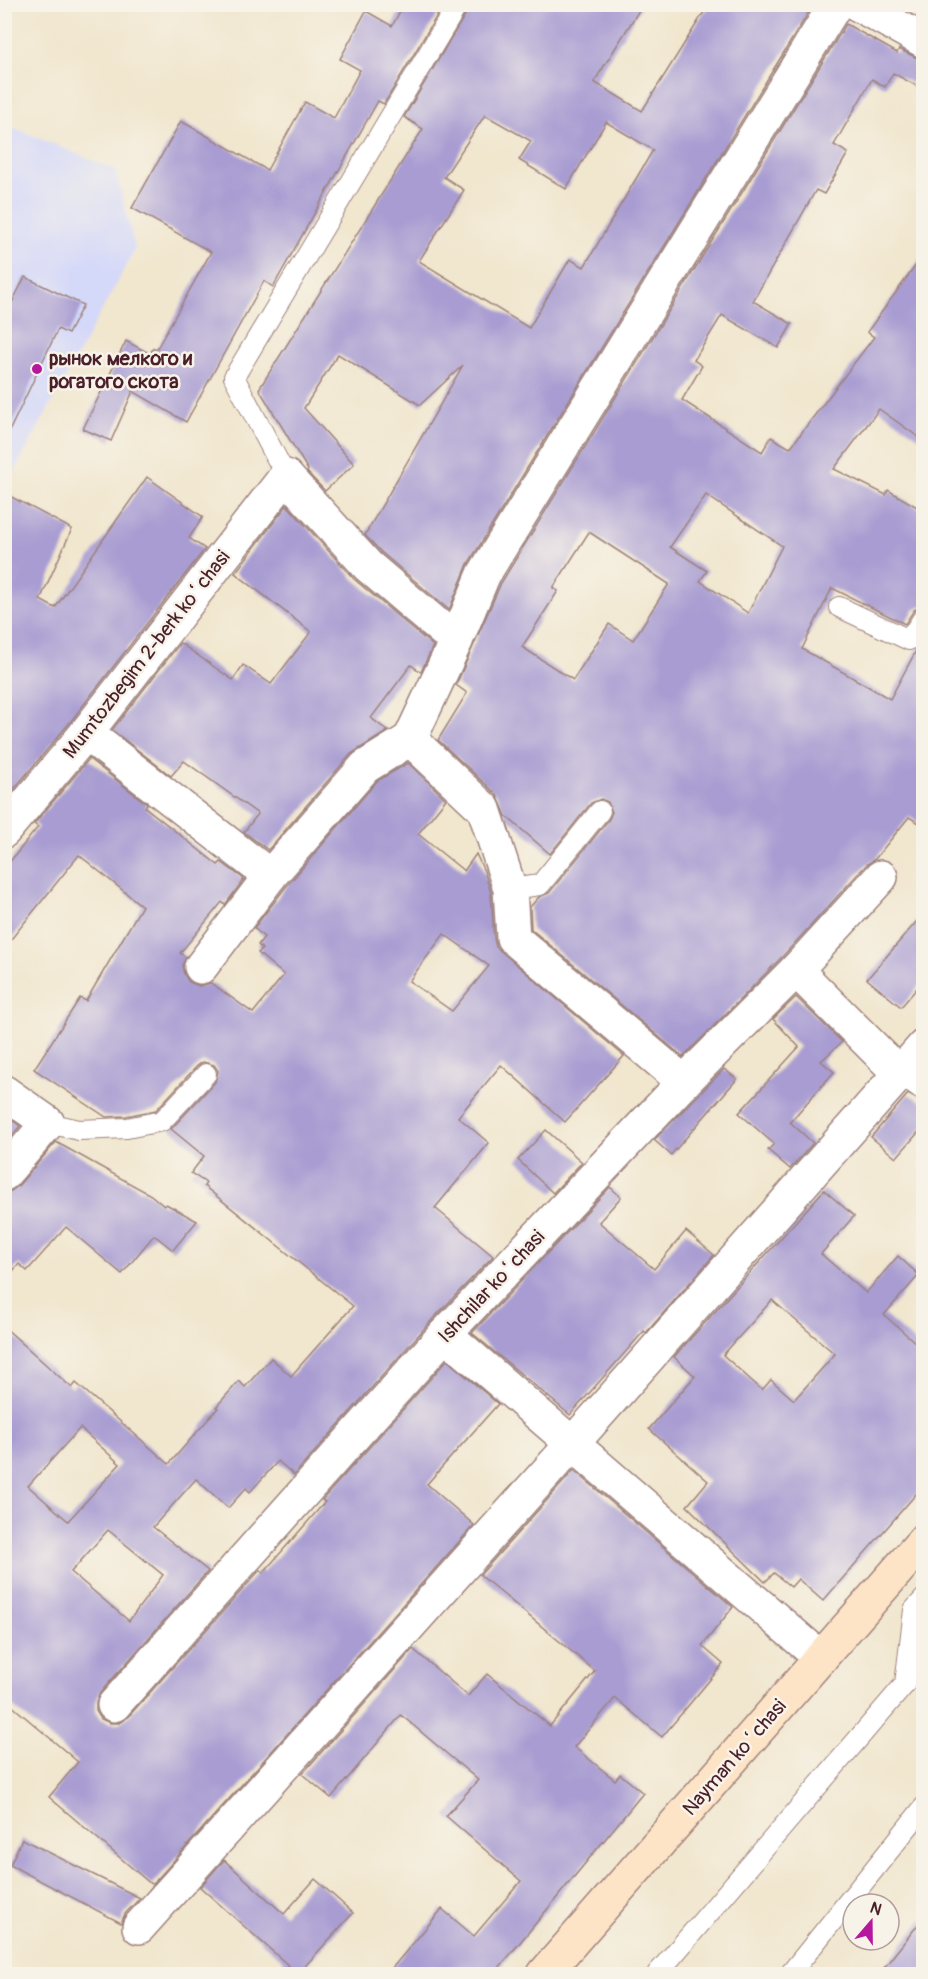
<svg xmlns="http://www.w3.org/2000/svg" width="928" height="1979" font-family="Pangolin,sans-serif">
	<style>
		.built { fill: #d4d8f9 }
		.building { fill: #a89cd2; fill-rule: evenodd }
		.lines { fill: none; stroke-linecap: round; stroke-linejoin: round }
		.lane-casing { stroke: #9e827c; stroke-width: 22 }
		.street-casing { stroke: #9e827c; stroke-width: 36 }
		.secondary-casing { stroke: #9e827c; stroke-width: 36 }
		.lane { stroke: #fff; stroke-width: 20 }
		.street { stroke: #fff; stroke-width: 33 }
		.secondary { stroke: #fee4c6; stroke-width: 33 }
		.poi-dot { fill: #b5179e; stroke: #f7f3e8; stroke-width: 2 }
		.labels { text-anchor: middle; stroke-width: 5; stroke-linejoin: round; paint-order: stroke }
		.poi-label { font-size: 20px; font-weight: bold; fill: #4a1f2b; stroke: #f7f3e8; text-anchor: start }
		.street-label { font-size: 20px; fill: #4a1f2b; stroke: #f7f3e8 }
	</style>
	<rect width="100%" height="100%" fill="#f7f3e8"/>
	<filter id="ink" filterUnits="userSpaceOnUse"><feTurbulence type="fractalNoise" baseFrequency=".0167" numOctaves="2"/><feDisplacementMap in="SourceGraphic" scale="12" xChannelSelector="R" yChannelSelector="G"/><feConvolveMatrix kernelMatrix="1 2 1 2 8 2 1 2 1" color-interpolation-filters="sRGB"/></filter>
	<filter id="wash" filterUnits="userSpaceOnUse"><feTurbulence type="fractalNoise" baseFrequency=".008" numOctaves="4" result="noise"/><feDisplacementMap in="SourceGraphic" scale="24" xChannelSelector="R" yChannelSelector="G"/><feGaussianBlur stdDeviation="1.35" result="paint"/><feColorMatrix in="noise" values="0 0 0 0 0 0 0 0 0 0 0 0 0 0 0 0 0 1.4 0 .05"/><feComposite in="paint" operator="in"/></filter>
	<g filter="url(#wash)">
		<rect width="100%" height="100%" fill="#f1e6ce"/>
		<path class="built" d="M5 124 116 170 135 249 5 489Z"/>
		<g id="blocks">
			<g class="building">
				<path d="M404 4H444L384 104 378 101 273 287 264 281 186 422 133 391 111 441 83 429 126 341 150 354 153 348 156 350 211 252 132 208 181 121 267 170 305 102 334 118 360 70 340 59 366 11 392 26Z"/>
				<path d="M470 4H643L594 82 642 111 709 4H802L810 10 468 564 449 610 381 552 365 535 463 365 420 405 338 354 304 408 354 464 325 491 307 472 308 470 259 389 423 129 404 117 468 10ZM485 115 531 141 519 160 566 189 606 122 653 150 584 267 570 259 529 328 419 261 464 190 444 177Z"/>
				<path d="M846 24 897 53 899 49 915 57 924 60V90L893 73 885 87 872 79 834 145 848 153 824 194 816 190 753 301 792 324 778 348 722 315 694 360 702 366 682 400 762 452 771 437 790 448 874 337 867 332 924 254V441L879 409 834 469 886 495 888 490 924 511V605L914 610 905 624 832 588 802 649 890 699 917 649 924 640V826L909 817 875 859 867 864 782 957 683 1057 531 929 530 907 539 897 549 893 609 819 612 812 608 802 601 799 591 803 550 854 506 816 497 795 438 740 467 693 456 685 501 583ZM706 495 782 546 748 613 700 581 707 571 670 547ZM589 532 669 584 633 640 609 624 573 680 522 647 558 591 553 588Z"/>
				<path d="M25 277 83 305 68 334 58 329 4 442V318Z"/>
				<path d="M147 477 203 517 189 538 205 549 71 721 4 801V493L72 529 40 600 55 608Z"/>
				<path d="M287 505 354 579 433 646 421 672 411 665 371 718 388 731 351 754 268 850 244 832 258 814 184 761 171 776 112 730 180 643 233 680 243 665 271 684 311 632 235 573Z"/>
				<path d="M89 759 147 804 145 807 218 865 221 862 244 879 225 905 222 902 180 953 186 957 182 965 184 974 189 982 199 986 211 983 253 1013 284 975 258 953 262 949 258 945 264 937 254 928 285 888 377 781 408 763 446 799 418 834 464 871 476 854 484 871 491 893 494 939 496 947 624 1056 565 1122 501 1065 458 1117 489 1143 435 1208 493 1256 431 1321 294 1475 278 1461 250 1492 246 1488 228 1508 196 1479 153 1527 208 1571 100 1693 96 1702V1711L101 1719 110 1723H119L128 1717 260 1570 263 1573 325 1502 322 1500 447 1360 498 1404 427 1484 474 1525 152 1885 49 1797 78 1762 4 1699V1327L72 1388 76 1383 169 1464 218 1408 216 1407 239 1381 245 1387 271 1358 291 1376 353 1306 204 1186 206 1183 191 1173 204 1156 171 1129 215 1082 218 1071 214 1065 203 1062 198 1065 156 1110 126 1116 106 1117 34 1069 80 998 86 1001 142 906 79 855 4 948V869L38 827 34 824ZM444 934 489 966 452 1011 409 981ZM80 1428 120 1464 68 1521 28 1486ZM108 1530 163 1575 129 1621 71 1572Z"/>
				<path d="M924 913V980L901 1007 867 979Z"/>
				<path d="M796 997 842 1042 821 1061 834 1072 790 1122 813 1143 790 1169 768 1150 774 1144 739 1113 799 1047 773 1019Z"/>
				<path d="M724 1069 737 1079 671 1155 654 1140Z"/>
				<path d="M908 1094 924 1103V1126L896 1158 871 1137Z"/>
				<path d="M4 1115 20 1126 4 1145Z"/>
				<path d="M546 1130 582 1162 553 1193 518 1160Z"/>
				<path d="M56 1142 151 1195 164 1206 166 1204 197 1221 173 1250 154 1235 122 1274 66 1227 27 1271 19 1264 4 1281V1192L11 1191 18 1186Z"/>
				<path d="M610 1187 621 1197 599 1222 654 1269 686 1231 714 1255 646 1333 644 1331 570 1415 472 1333Z"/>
				<path d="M824 1190 854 1216 821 1254 866 1293 898 1256 919 1275 884 1315 924 1350V1485L823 1601 798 1579 791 1587 774 1573 765 1582 687 1506 708 1481 649 1429 695 1376 674 1357ZM772 1300 835 1354 794 1400 771 1380 762 1390 723 1355Z"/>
				<path d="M574 1470 733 1607 702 1646 723 1664 662 1737 615 1698 574 1747 615 1780 620 1774 643 1793 494 1974H387L442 1909 474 1936 521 1881 446 1816 478 1780 401 1715 331 1798 302 1774 413 1649 468 1696 487 1674 550 1726 595 1671 480 1575Z"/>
				<path d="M22 1839 140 1898 125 1914 121 1923 10 1865Z"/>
				<path d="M224 1860 284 1914 315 1879 353 1913 298 1974 200 1887Z"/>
				<path d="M924 1917V1974H879Z"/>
			</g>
		</g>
	</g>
	<g filter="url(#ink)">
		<use href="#blocks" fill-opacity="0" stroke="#9e827c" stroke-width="1.5"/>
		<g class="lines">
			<defs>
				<g id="lane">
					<path d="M286 476 234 377 458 4"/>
					<path d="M839 607 909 640 924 617"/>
					<path d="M510 889 540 885 600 811"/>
					<path d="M899 1073 924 1091"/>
					<path d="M48 1123 79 1130 127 1128 162 1121 206 1074"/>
					<path d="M657 1974 905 1684 914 1610 924 1599"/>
					<path d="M790 1974 924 1807"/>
				</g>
				<g id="street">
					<path d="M857 4 924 41"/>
					<path d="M456 641 410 739 484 809 510 889 513 938 684 1082"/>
					<path d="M86 733 270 876"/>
					<path d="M4 831 86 733 286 476 368 566 456 641 484 574 836 4"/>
					<path d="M201 967 270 876 365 767 410 739"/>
					<path d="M796 970 899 1073"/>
					<path d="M4 1092 48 1123 4 1174"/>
					<path d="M445 1334 821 1658"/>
					<path d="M114 1705 445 1334 684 1082 796 970 881 877"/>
					<path d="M139 1927 572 1444 924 1046"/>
				</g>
				<path id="secondary" d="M544 1974 924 1540"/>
			</defs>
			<use href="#lane" class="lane-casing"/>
			<use href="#street" class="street-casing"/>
			<use href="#secondary" class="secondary-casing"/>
			<use href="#lane" class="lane"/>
			<use href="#street" class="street"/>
			<use href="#secondary" class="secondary"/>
		</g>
	</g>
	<circle class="poi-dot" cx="37" cy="369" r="6"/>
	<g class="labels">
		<g class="poi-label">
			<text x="49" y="365">рынок мелкого и<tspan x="49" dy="23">рогатого скота</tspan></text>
		</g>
		<g class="street-label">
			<text transform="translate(146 654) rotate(-52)" y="7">Mumtozbegim 2-berk koʻchasi</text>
			<text transform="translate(491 1286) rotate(-47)" y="7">Ishchilar koʻchasi</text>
			<text transform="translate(734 1757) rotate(-49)" y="7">Nayman koʻchasi</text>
		</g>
	</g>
	<rect width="928" height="1979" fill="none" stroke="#f7f3e8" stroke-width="24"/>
	<g transform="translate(871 1922) rotate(20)"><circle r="28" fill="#f7f3e8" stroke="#b29e9c" stroke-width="1.5"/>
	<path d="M0-4.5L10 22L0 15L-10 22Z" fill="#b5179e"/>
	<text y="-9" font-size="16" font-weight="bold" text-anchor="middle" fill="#4a1f2b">N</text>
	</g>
</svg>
